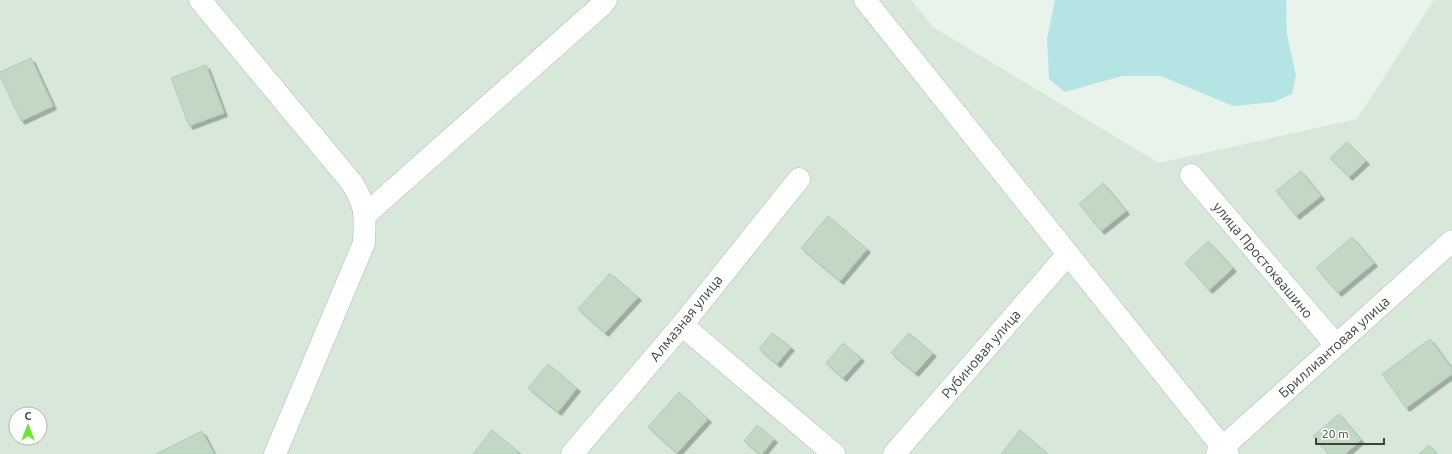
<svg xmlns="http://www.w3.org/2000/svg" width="1452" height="454" font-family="Ubuntu,sans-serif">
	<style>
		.residential { fill: #d7e7da; fill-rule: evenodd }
		.green { fill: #b4e4e3 }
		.building { fill: #c2d7c4; stroke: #b2ceb6; filter: url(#shadow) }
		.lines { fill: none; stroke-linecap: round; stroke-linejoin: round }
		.minor-casing { stroke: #acbeaf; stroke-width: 23 }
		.minor { stroke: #fff; stroke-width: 22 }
		.labels { text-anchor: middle; stroke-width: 3; stroke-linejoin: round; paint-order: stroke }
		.street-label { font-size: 14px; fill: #374639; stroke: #fff }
	</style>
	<defs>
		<filter id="shadow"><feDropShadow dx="3.5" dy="3.5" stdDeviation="0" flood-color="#0004"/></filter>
	</defs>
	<rect width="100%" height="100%" fill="#e8f3eb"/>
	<path class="residential" d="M0 0H911L933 27 1159 163 1357 119 1434 0H1452V454H0ZM16 414H40V438H16Z"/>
	<path class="green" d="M1055 0H1286L1287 35 1296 75 1292 94 1274 102 1233 106 1161 76H1122L1065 92 1049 79 1047 39Z"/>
	<g class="building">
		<path d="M31 58 53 106 21 121 0 76V72Z"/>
		<path d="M206 65 224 113 189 126 171 78Z"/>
		<path d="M1347 142 1366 161 1349 177 1330 158Z"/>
		<path d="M1301 171 1321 196 1296 216 1276 191Z"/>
		<path d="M1103 183 1126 211 1101 231 1079 204Z"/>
		<path d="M828 216 867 249 840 281 801 248Z"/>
		<path d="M1352 237 1374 263 1338 293 1316 268Z"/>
		<path d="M1208 241 1233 268 1209 290 1185 263Z"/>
		<path d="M610 273 638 297 605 333 578 309Z"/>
		<path d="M772 333 791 347 777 364 759 349Z"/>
		<path d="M909 333 933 353 915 373 891 353Z"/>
		<path d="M1430 339 1452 369V374L1406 408 1382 374Z"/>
		<path d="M843 343 861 358 843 378 826 363Z"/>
		<path d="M548 364 577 388 558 412 528 388Z"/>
		<path d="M679 392 708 419 677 453 648 427Z"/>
		<path d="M1339 414 1361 440 1345 454H1328L1313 436Z"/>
		<path d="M757 425 774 439 762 454H760L744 441Z"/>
		<path d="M492 430 519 452 517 454H473Z"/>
		<path d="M1020 430 1048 454H1001Z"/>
		<path d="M202 431 214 454H156Z"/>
		<path d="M1429 445 1437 454H1419Z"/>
	</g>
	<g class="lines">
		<defs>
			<g id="minor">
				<path d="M200 0 352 183C367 208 365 215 364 243L275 454"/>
				<path d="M865 0 1228 454"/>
				<path d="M1191 175 1336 345"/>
				<path d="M365 215 603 4 606 0"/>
				<path d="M682 325 834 454"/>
				<path d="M572 454 682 325 799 179"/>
				<path d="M894 454 1068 254"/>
				<path d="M1217 454 1223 447 1452 241"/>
			</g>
		</defs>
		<use href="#minor" class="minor-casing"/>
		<use href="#minor" class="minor"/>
	</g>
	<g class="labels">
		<g class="street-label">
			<text transform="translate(1263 260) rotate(50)" y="5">улица Простоквашино</text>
			<text transform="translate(686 318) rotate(-51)" y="5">Алмазная улица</text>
			<text transform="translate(1334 347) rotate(-42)" y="5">Бриллиантовая улица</text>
			<text transform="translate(981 354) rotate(-49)" y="5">Рубиновая улица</text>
		</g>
	</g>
	<g transform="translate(28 426)"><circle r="19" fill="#ffffff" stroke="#afb5b0"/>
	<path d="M0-3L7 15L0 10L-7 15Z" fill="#67eb28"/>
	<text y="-6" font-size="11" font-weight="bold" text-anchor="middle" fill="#374639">С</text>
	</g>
	<path d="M1316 438v6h68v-6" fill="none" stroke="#374639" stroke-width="2"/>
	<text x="1322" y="438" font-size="12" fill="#374639" stroke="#ffffff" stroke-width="3" paint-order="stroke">20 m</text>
</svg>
